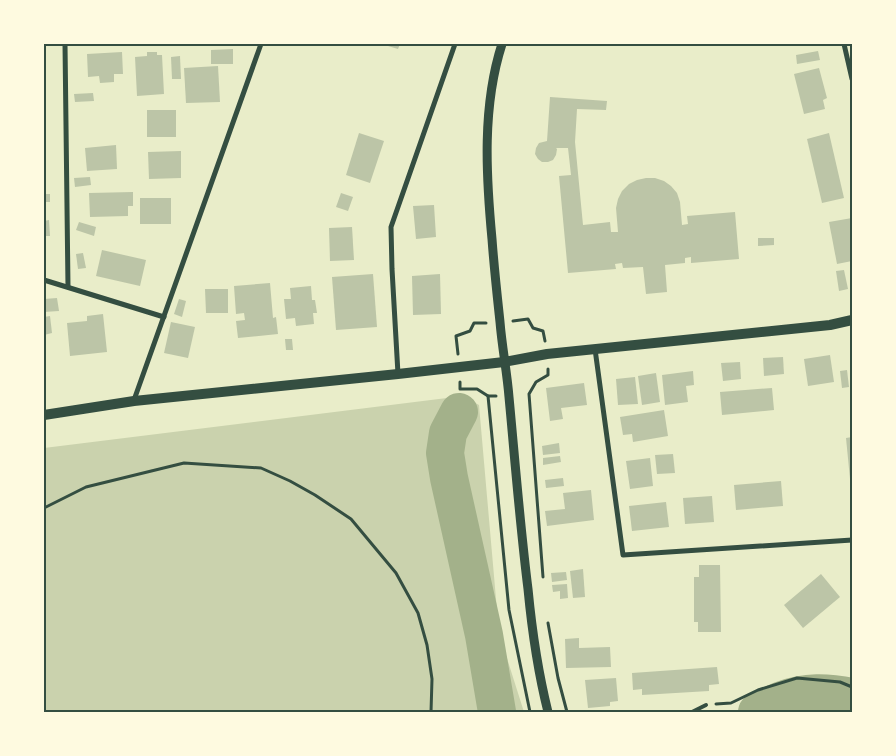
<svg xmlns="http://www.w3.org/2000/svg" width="896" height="756" font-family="'Asap Condensed',sans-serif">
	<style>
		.green { fill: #cad2ad }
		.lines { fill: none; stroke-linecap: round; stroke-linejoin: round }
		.river { stroke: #a3b18a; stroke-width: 38 }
		.building { fill: #bcc5a7 }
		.path { stroke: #344e41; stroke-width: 3 }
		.service { stroke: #344e41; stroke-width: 4 }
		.minor { stroke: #344e41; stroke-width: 5 }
		.tertiary { stroke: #344e41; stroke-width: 9 }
		.secondary { stroke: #344e41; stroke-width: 10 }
		.neatline { fill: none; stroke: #344e41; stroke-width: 2 }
	</style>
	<rect width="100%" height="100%" fill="#e9edc9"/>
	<path class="green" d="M463 396 479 405 499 633 524 712H44V448Z"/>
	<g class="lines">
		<g class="river">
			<path d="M459 412 448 433 445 453 449 478 484 635 497 712"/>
			<path d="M757 712C765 708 774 703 782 700 806 691 827 692 852 697"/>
		</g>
	</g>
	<g class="building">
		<path d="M389 44H400L398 49 388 46Z"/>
		<path d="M233 49V64H211V50Z"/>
		<path d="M818 51 820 60 797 64 796 55Z"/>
		<path d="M122 52 123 74H114V82L100 83 99 76 88 77 87 54Z"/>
		<path d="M147 52H157V55H162L164 94 137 96 135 57 147 56Z"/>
		<path d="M180 56 181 79H172L171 57Z"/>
		<path d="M218 66 220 102 186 103 184 68Z"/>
		<path d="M819 68 827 98 823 100 825 109 804 114 794 74Z"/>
		<path d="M93 93 94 101 75 102 74 94Z"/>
		<path d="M550 97 607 101 606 110 577 109 575 142 583 225 610 222 611 232H618L616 208 618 199 622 191 629 184 637 180 646 178H655L664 181 671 186 677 193 680 202 682 225 688 224 687 216 735 212 739 259 691 263V257L685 258V263L665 265 667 292 646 294 643 267 623 268 622 263 615 264 616 269 568 273 559 176 571 175 568 148H556L557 149 556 155 553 160 548 162H542L538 159 535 154 536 148 539 143 547 141Z"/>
		<rect x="147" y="110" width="29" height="27"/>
		<path d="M359 133 384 141 370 183 346 175Z"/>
		<path d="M829 133 844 198 822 203 807 139Z"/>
		<path d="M116 145 117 169 87 171 85 148Z"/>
		<path d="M181 151V178L149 179 148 152Z"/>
		<path d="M90 177 91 185 75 187 74 178Z"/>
		<path d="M133 192V206H128V216L90 217 89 193Z"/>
		<path d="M341 193 353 197 348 211 336 207Z"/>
		<rect x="44" y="194" width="6" height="8"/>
		<rect x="140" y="198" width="31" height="26"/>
		<path d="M434 205 436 237 416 239 413 206Z"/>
		<path d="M852 218V261L837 264 829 222Z"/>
		<path d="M49 220 50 236H44V221Z"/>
		<path d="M79 222 96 227 94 236 76 230Z"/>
		<path d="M352 227 354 260 330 261 329 228Z"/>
		<path d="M758 238H774V245L758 246Z"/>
		<path d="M102 250 146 260 140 286 96 276Z"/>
		<path d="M83 253 86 268 78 269 76 254Z"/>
		<path d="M844 270 848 289 839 291 836 271Z"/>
		<path d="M373 274 377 327 336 330 332 277Z"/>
		<path d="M440 274 441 314 413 315 412 276Z"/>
		<path d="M270 283 273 318 276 317 278 334 238 338 236 321 245 320 244 313 236 314 234 286Z"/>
		<path d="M311 286 312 300H315L317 313H313L314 324 296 326 295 318 286 319 284 299H291L290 288Z"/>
		<path d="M205 289H228V313H206Z"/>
		<path d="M57 298 59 311 44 312V299Z"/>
		<path d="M179 299 186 301 182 317 174 314Z"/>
		<path d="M103 314 107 352 70 356 67 323 87 321V316Z"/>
		<path d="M50 316 52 333 44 335V317Z"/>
		<path d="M171 322 195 327 188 358 164 353Z"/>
		<path d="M285 339H292L293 350H286Z"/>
		<path d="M830 355 834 382 808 386 804 359Z"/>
		<path d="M783 357 784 374 764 376 763 358Z"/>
		<path d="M740 362 741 379 723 381 721 363Z"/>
		<path d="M847 370 849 387 842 388 840 371Z"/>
		<path d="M693 371 694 385 686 386 688 402 665 405 662 375Z"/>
		<path d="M656 373 660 402 642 405 638 376Z"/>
		<path d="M635 377 638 404 618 405 616 379Z"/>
		<path d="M584 383 587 405 561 408 563 419 550 421 546 388Z"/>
		<path d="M772 388 774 410 722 415 720 392Z"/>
		<path d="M664 410 668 436 633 442 632 434 623 435 620 417Z"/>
		<path d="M852 437V489H851L846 438Z"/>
		<path d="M559 443 560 453 543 455 542 446Z"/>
		<path d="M673 454 675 473 657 474 655 455Z"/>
		<path d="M560 456 561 462 543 465V458Z"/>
		<path d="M650 458 653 486 630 489 626 461Z"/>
		<path d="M563 478 564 486 546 488 545 480Z"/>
		<path d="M781 481 783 506 736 510 734 485Z"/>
		<path d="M591 490 594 520 547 526 545 511 565 509 563 493Z"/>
		<path d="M712 496 714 522 685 524 683 498Z"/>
		<path d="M666 502 669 527 632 531 629 506Z"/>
		<path d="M699 565H720L721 632H698V622H694V577H699Z"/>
		<path d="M583 569 585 597 573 598 570 571Z"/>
		<path d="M566 572 567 580 552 582 551 573Z"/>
		<path d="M821 574 840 597 803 628 784 605Z"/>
		<path d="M567 584 568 598 560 599V591L553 592 552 585Z"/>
		<path d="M579 638V648L610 647 611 667 566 668 565 639Z"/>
		<path d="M717 667 719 684 709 685V691L642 695V689L633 690 632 673Z"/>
		<path d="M616 678 618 701 610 702V706L588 708 585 680Z"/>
	</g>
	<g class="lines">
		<g class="path">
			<path d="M513 321 528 319 533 328 543 331 545 341"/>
			<path d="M458 354 456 336 470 331 474 323H486"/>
			<path d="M460 382V389H477L488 396"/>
			<path d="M496 396H488L509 610 530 712"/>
			<path d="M44 508 86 487 184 463 261 468 290 481 315 495 351 519 396 573 418 613 427 645 432 679 431 712"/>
			<path d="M543 577 529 394 536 382 548 375V369"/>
			<path d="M548 623 558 678 567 712"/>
			<path d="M716 704 731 703 758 690 797 678 840 682 852 687"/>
		</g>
		<path class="service" d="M692 712 706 705"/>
		<g class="minor">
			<path d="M65 44 68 287"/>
			<path d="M844 44 852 79"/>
			<path d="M44 280 164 317"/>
			<path d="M595 349 623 555 852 540"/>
			<path d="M398 374 392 269 391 227 455 44"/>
			<path d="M134 400 261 44"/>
		</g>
		<path class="tertiary" d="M502 44C482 106 486 175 492 239 494 267 497 294 500 322 502 347 507 372 509 397 515 461 520 525 528 589 532 631 538 672 548 712"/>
		<path class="secondary" d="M44 415 134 401 398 374 504 362 547 354 830 325 852 320"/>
	</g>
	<rect width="896" height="756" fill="none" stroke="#fefae0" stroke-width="90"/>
	<rect x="45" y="45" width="806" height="666" class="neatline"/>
</svg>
